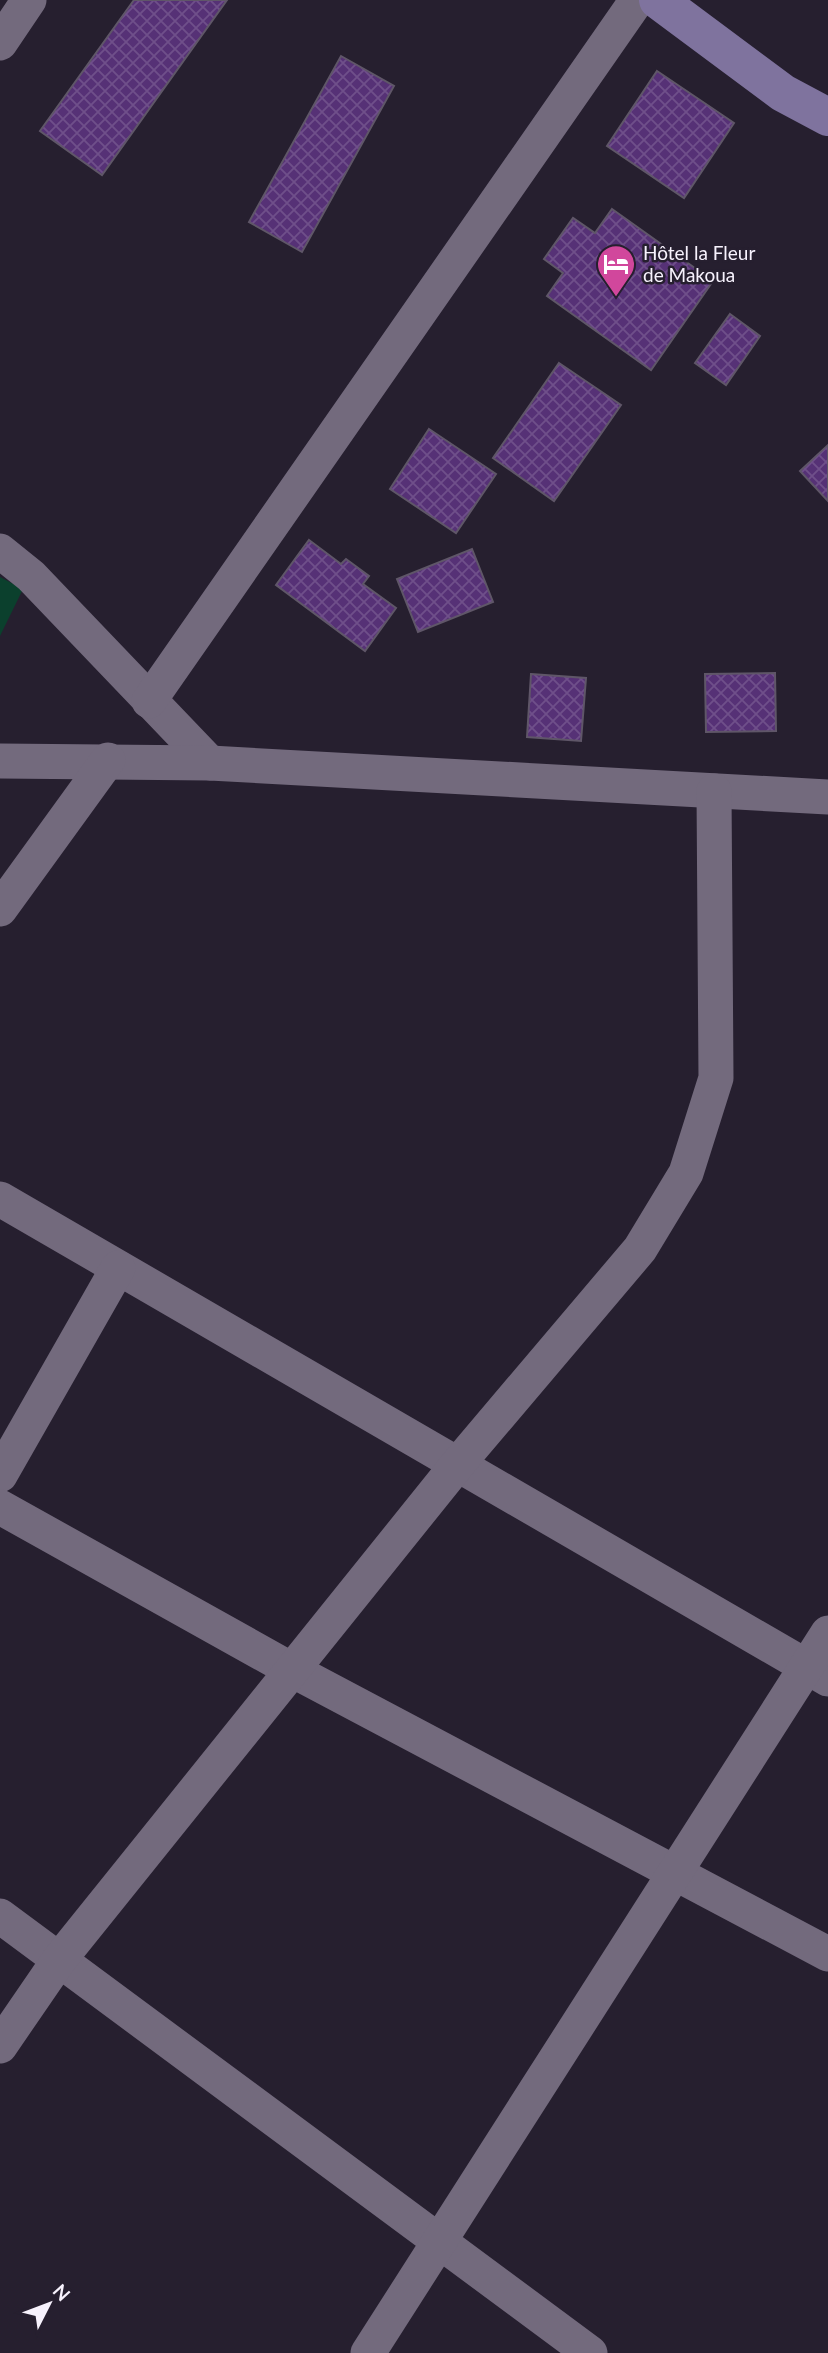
<svg xmlns="http://www.w3.org/2000/svg" width="828" height="2353" font-family="Lato,sans-serif">
	<style>
		.pitch { fill: #0b402d }
		.building { fill: url(#building-cross-hatch); stroke: #5f5668; stroke-width: 2 }
		.lines { fill: none; stroke-linecap: round; stroke-linejoin: round }
		.street { stroke: #736a7d; stroke-width: 35 }
		.secondary { stroke: #7f739e; stroke-width: 38 }
		.labels { text-anchor: middle; stroke-width: 5; stroke-linejoin: round; paint-order: stroke }
		.poi-label { font-size: 19px; fill: #f7f2fd; stroke: #261f2f; text-anchor: start }
	</style>
	<defs>
		<pattern id="building-cross-hatch" width="8" height="8" patternUnits="userSpaceOnUse" patternTransform="scale(1.75)"><rect width="8" height="8" fill="#563176"/><path d="M0 0l8 8M0 8l8-8" fill="none" stroke="#6f4f8a"/></pattern>
	</defs>
	<rect width="100%" height="100%" fill="#261f2f"/>
	<path class="pitch" d="M0 577 23 589 0 636Z"/>
	<g class="building">
		<path d="M134 0H227L102 175 40 131Z"/>
		<path d="M341 56 394 86 302 252 249 222Z"/>
		<path d="M657 71 734 123 684 198 607 146Z"/>
		<path d="M612 209 713 281 651 370 547 296 563 273 544 259 573 218 595 233Z"/>
		<path d="M730 314 760 336 726 385 695 363Z"/>
		<path d="M559 363 621 405 554 501 493 458Z"/>
		<path d="M429 429 496 474 456 533 390 489Z"/>
		<path d="M828 445V501L800 471Z"/>
		<path d="M309 540 341 564 346 559 369 576 363 584 396 608 365 651 276 585Z"/>
		<path d="M472 549 493 602 418 632 397 579Z"/>
		<path d="M775 673 776 731 706 732 705 674Z"/>
		<path d="M531 674 586 678 581 741 527 737Z"/>
	</g>
	<g class="lines">
		<g class="street">
			<path d="M0 43 29 0"/>
			<path d="M0 551 31 576 210 763"/>
			<path d="M149 701 637 0"/>
			<path d="M0 761 210 763 828 797"/>
			<path d="M0 909 108 760"/>
			<path d="M0 1199 828 1679"/>
			<path d="M0 1475 118 1268"/>
			<path d="M0 1507 292 1670 828 1954"/>
			<path d="M0 1916 590 2353"/>
			<path d="M0 2046 59 1960 457 1465 640 1249 686 1173 716 1078 714 791"/>
			<path d="M368 2353 828 1633"/>
		</g>
		<path class="secondary" d="M658 0 783 93 828 117"/>
	</g>
	<defs>
		<symbol id="hotel-pin" viewBox="-11 -11 22 30"><path d="M0 17L-7.5 6A9.5 9.5 0 1 1 7.5 6Z" fill="#d1479c" stroke="#261f2f"/><path d="M-6-4.5h1.5V1H6V5H4.5V3h-9V5H-6ZM-4 0a1.8 1.8 0 1 1 3.6 0ZM.5 0V-2.5h3Q6-2.5 6 0Z" fill="#fff"/></symbol>
	</defs>
	<g fill-rule="evenodd">
		<use href="#hotel-pin" x="594" y="242" width="44" height="60"/>
	</g>
	<g class="labels">
		<g class="poi-label">
			<text x="643" y="260">Hôtel la Fleur<tspan x="643" dy="22">de Makoua</tspan></text>
		</g>
	</g>
	<g transform="translate(49 2304) rotate(48)" stroke="#261f2f" stroke-width="5" paint-order="stroke">
	<path d="M0-5L12 26L0 18L-12 26Z" fill="#f7f2fd"/>
	<text y="-10" font-size="19" font-weight="bold" text-anchor="middle" fill="#f7f2fd">N</text>
	</g>
</svg>
